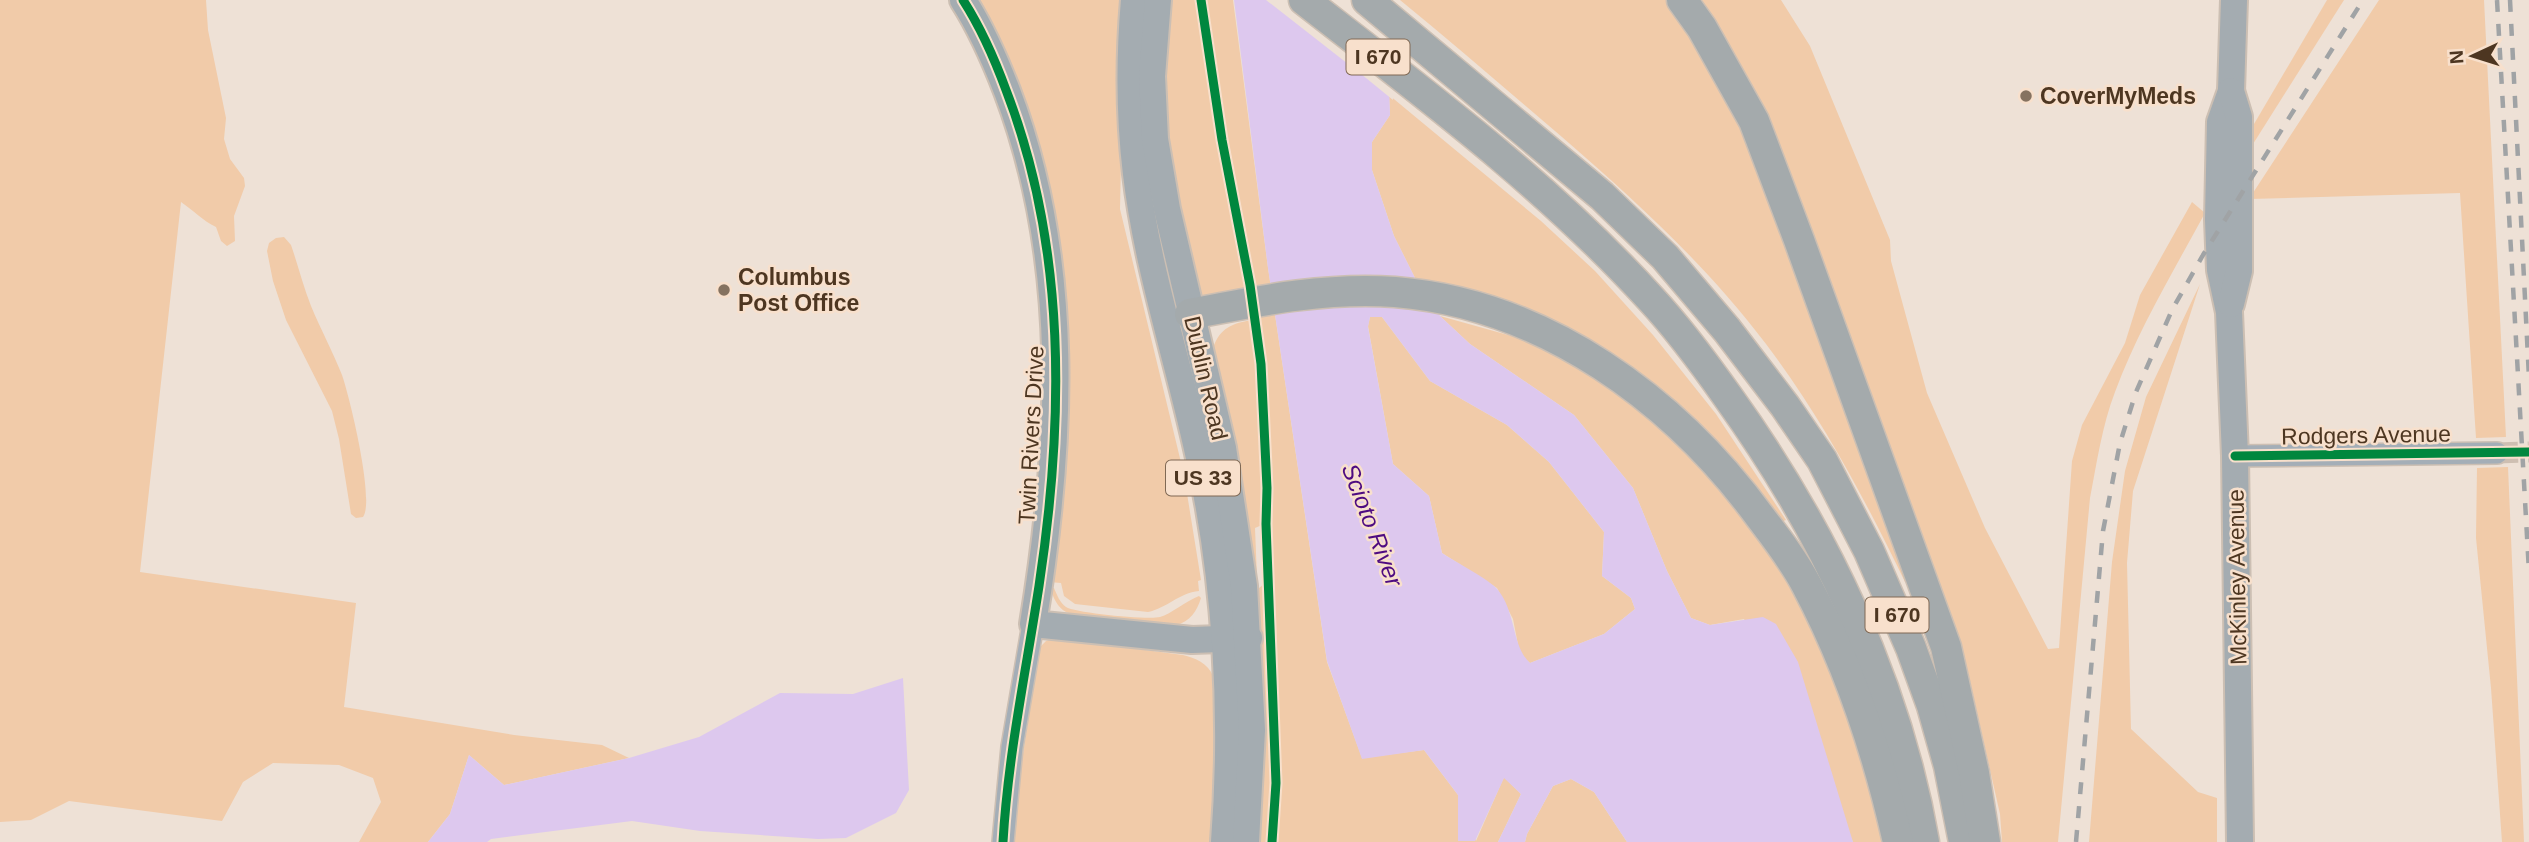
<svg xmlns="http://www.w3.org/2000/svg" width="2529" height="842" font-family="Helvetica,sans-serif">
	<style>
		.green { fill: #f1cba9 }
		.water { fill: #ddc8ee; fill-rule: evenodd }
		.pier { fill: #eee1d6 }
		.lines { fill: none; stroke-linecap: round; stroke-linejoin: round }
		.minor-tunnel { stroke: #cebfb2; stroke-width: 21; stroke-dasharray: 21 10; stroke-linecap: butt }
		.minor-casing { stroke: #ccbfb3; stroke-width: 24 }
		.major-casing { stroke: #ccbfb3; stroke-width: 30 }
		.highway-casing { stroke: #ccbfb3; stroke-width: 33 }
		.minor { stroke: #a4aeb7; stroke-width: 21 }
		.major { stroke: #a4acb1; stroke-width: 26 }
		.highway { stroke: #a4aaac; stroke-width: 30 }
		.rail { stroke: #a0a3a5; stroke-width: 4.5; stroke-dasharray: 12 12; stroke-linecap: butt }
		.cycleway-casing { stroke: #f8e0cc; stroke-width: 13 }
		.cycleway { stroke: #00873e; stroke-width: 9 }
		.poi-dot { fill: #857260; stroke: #f8e0cc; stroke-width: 2.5 }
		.labels { text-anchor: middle; stroke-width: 5; stroke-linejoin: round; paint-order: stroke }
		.shield { fill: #f8e0cc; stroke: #806954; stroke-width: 2 }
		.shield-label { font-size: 21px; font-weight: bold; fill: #4d3621 }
		.poi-label { font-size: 23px; font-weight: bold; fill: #4d3621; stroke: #f8e0cc; text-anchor: start }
		.street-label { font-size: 23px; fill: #4d3621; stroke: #f8e0cc }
		.water-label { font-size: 24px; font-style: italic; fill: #4e0b81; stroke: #f8e0cc }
	</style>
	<rect width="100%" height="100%" fill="#eee1d6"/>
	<g class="green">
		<path d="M0 0H206L208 30 226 118 224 139 230 159 244 178 245 186 234 216 235 241 227 246 221 241 216 227C203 221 193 210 181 202L140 572 356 603 344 707 514 735 602 745 629 758 504 785 469 755 450 814 428 842H359L381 802 373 778 339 765 273 763 243 782 222 821 69 801 31 820 0 822Z"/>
		<path d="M975 0H1122L1117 75 1121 160 1120 209 1184 475 1201 580 1198 581 1199 591C1179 593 1167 608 1148 612L1075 604 1064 596 1061 583 1049 582 1065 322Z"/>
		<path d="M1170 0H1197L1214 125 1246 290 1203 297 1197 290C1188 249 1178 208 1171 168 1163 112 1165 56 1170 0Z"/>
		<path d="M1206 0H1233L1268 268 1327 662 1362 758 1424 750 1458 795 1476 841 1504 777 1521 794 1498 842H1276L1281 777 1266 361 1255 280 1220 97Z"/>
		<path d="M1400 0H1670L1751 147 1911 579 1905 582C1865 499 1822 418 1766 344 1707 266 1636 201 1562 137 1508 91 1455 45 1400 0Z"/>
		<path d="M1702 0H1781L1810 46 1890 240 1891 261 1927 393 1985 528 2048 649 2059 648 2072 461 2082 425 2125 343 2140 295 2192 202 2205 213C2173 272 2138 330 2115 392 2102 426 2097 462 2090 498L2058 842H2002L2000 814 1967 668 1913 516 1795 185 1764 110 1741 65Z"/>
		<path d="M2327 0H2344L2253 144 2254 124Z"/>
		<path d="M2379 0H2484L2506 437 2476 438 2460 193 2249 199Z"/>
		<path d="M1389 95 1541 221 1595 271 1653 335 1716 414 1786 520 1781 522 1731 459 1464 290 1416 280 1394 236 1372 170V142L1390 115Z"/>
		<path d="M284 237 291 245C298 265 303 286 311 306 321 330 333 352 342 375 350 398 375 501 363 517L356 518 351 514 339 439 332 411 286 320 273 281 267 251 269 243 276 238Z"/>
		<path d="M2200 284 2133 491 2127 563 2131 729 2198 792 2217 798V842H2089L2112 562 2125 471 2146 397Z"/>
		<path d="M1440 316 1526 340 1552 350 1640 406 1719 484 1783 570 1810 621 1855 732 1884 842H1853L1744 619 1710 625 1691 618 1667 571 1633 488 1574 415 1470 344Z"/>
		<path d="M1370 317H1382L1430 381 1507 425 1549 462 1604 532 1602 576 1631 598 1635 609 1604 634 1530 663 1520 655 1513 619 1497 588 1442 553 1429 496 1393 464 1368 326Z"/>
		<path d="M1253 320 1259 398 1262 525 1255 528 1257 578 1255 579 1213 348C1220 328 1232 323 1253 320Z"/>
		<path d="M2508 467 2524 842H2502L2491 688 2476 538 2477 468Z"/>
		<path d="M1265 583 1271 776 1268 842H1258L1262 708 1256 594 1258 589Z"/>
		<path d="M1054 588C1057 595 1060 603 1066 607 1075 613 1148 620 1160 617 1171 614 1186 601 1199 596L1201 598C1197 611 1190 622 1176 625 1161 629 1079 618 1066 612 1057 607 1054 598 1050 589Z"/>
		<path d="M1054 638 1183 655C1195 658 1208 663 1213 676 1217 689 1215 707 1215 721 1215 761 1214 801 1212 842H1013L1015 807 1039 648 1046 641Z"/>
		<path d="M1571 779 1594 792 1627 842H1525L1527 834 1553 786Z"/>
	</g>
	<g class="water">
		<path d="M1234 0H1386L1390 115 1372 142V170L1394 236 1416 280 1440 316 1470 344 1574 415 1633 488 1667 571 1691 618 1710 625 1763 617 1776 624 1798 662 1853 842H1627L1594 792 1571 779 1553 786 1527 834 1525 842H1498L1521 794 1504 778 1475 841H1458V795L1424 750 1362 759 1327 661 1268 268ZM1370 317H1382L1430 381 1507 425 1549 462 1604 532 1602 576 1631 598 1635 609 1604 634 1530 663C1512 647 1516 612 1498 590 1489 579 1455 562 1442 553L1429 496 1393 464 1368 327Z"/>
		<path d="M903 678 909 790 896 813 846 838 818 839 700 831 632 821 491 839 487 842H428L450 814 469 755 504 785 629 758 699 737 780 693 853 694Z"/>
	</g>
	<path class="pier" d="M1266 0H1389L1393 100 1366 78Z"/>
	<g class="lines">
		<path class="minor-tunnel" d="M2497 453 2529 452"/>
		<defs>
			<g id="minor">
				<path d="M2235 456 2497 453"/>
				<path d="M1003 842 1012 747 1033 624"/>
			</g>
			<g id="major">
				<path d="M963 0C981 28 995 60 1007 91 1072 262 1062 447 1033 624L1192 640 1249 638"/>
				<path d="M1134 0C1129 58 1129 116 1136 174 1147 268 1178 360 1198 453 1226 578 1234 714 1224 842"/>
				<path d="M1158 0 1152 76 1155 139 1167 209 1223 448 1244 586 1252 730 1246 842"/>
				<path d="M2234 0 2231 91 2220 122 2218 220 2220 270 2229 312 2235 456 2240 842"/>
				<path d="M2231 91 2239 117V271L2231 304"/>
			</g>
			<g id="highway">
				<path d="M1304 0C1425 94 1548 186 1651 299 1679 329 1704 363 1728 397 1823 529 1896 681 1924 842"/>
				<path d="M1367 0 1602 196 1665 257 1727 330 1785 406 1822 460 1869 551 1911 648 1932 706 1949 766 1964 842"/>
				<path d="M1682 0 1702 28 1754 121 1799 240 1946 647 1974 773 1985 842"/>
				<path d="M1190 314C1258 301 1325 287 1395 292 1545 304 1675 400 1761 518 1777 539 1794 561 1806 584 1849 665 1878 753 1898 842"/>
			</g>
		</defs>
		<use href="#minor" class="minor-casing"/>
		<use href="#major" class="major-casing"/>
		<use href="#highway" class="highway-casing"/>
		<use href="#minor" class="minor"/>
		<use href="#major" class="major"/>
		<use href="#highway" class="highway"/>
		<g class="rail">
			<path d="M2497 0 2529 572"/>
			<path d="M2510 0 2529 378"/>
			<path d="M2076 842 2103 531 2120 443 2136 392 2172 310 2203 255 2363 0"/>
		</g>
		<defs>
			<g id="cycleway">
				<path d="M963 0C981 28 995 60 1006 90 1067 248 1064 421 1039 586 1026 671 1008 755 1003 842"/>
				<path d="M1201 0 1222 140 1250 285 1261 364 1267 488 1266 524 1276 783 1272 842"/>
				<path d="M2235 456 2529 452"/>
			</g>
		</defs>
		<use href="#cycleway" class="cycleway-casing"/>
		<use href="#cycleway" class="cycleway"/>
	</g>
	<g class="poi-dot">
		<circle cx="2026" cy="96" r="7"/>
		<circle cx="724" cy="290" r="7"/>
	</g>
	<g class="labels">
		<g class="shield">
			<rect x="1346.5" y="39.5" width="63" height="35" rx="5"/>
			<rect x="1166" y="460.5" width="74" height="35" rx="5"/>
			<rect x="1865.5" y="597.5" width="63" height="35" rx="5"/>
		</g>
		<g class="shield-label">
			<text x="1378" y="64">I 670</text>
			<text x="1203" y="485">US 33</text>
			<text x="1897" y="622">I 670</text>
		</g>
		<g class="poi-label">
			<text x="2040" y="104">CoverMyMeds</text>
			<text x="738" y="285">Columbus<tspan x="738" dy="26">Post Office</tspan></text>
		</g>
		<g class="street-label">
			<text transform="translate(1206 378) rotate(77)" y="8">Dublin Road</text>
			<text transform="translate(1031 435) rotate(-87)" y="8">Twin Rivers Drive</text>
			<text transform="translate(2366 435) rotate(-1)" y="8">Rodgers Avenue</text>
			<text transform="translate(2237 577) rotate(-91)" y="8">McKinley Avenue</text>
		</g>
		<g class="water-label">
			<text transform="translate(1372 525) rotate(69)" y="8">Scioto River</text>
		</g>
	</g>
	<g transform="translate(2473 56) rotate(266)" stroke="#f8e0cc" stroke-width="5" paint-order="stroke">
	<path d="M0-5L12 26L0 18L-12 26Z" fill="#4d3621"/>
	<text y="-10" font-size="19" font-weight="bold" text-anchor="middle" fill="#4d3621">N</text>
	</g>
</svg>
